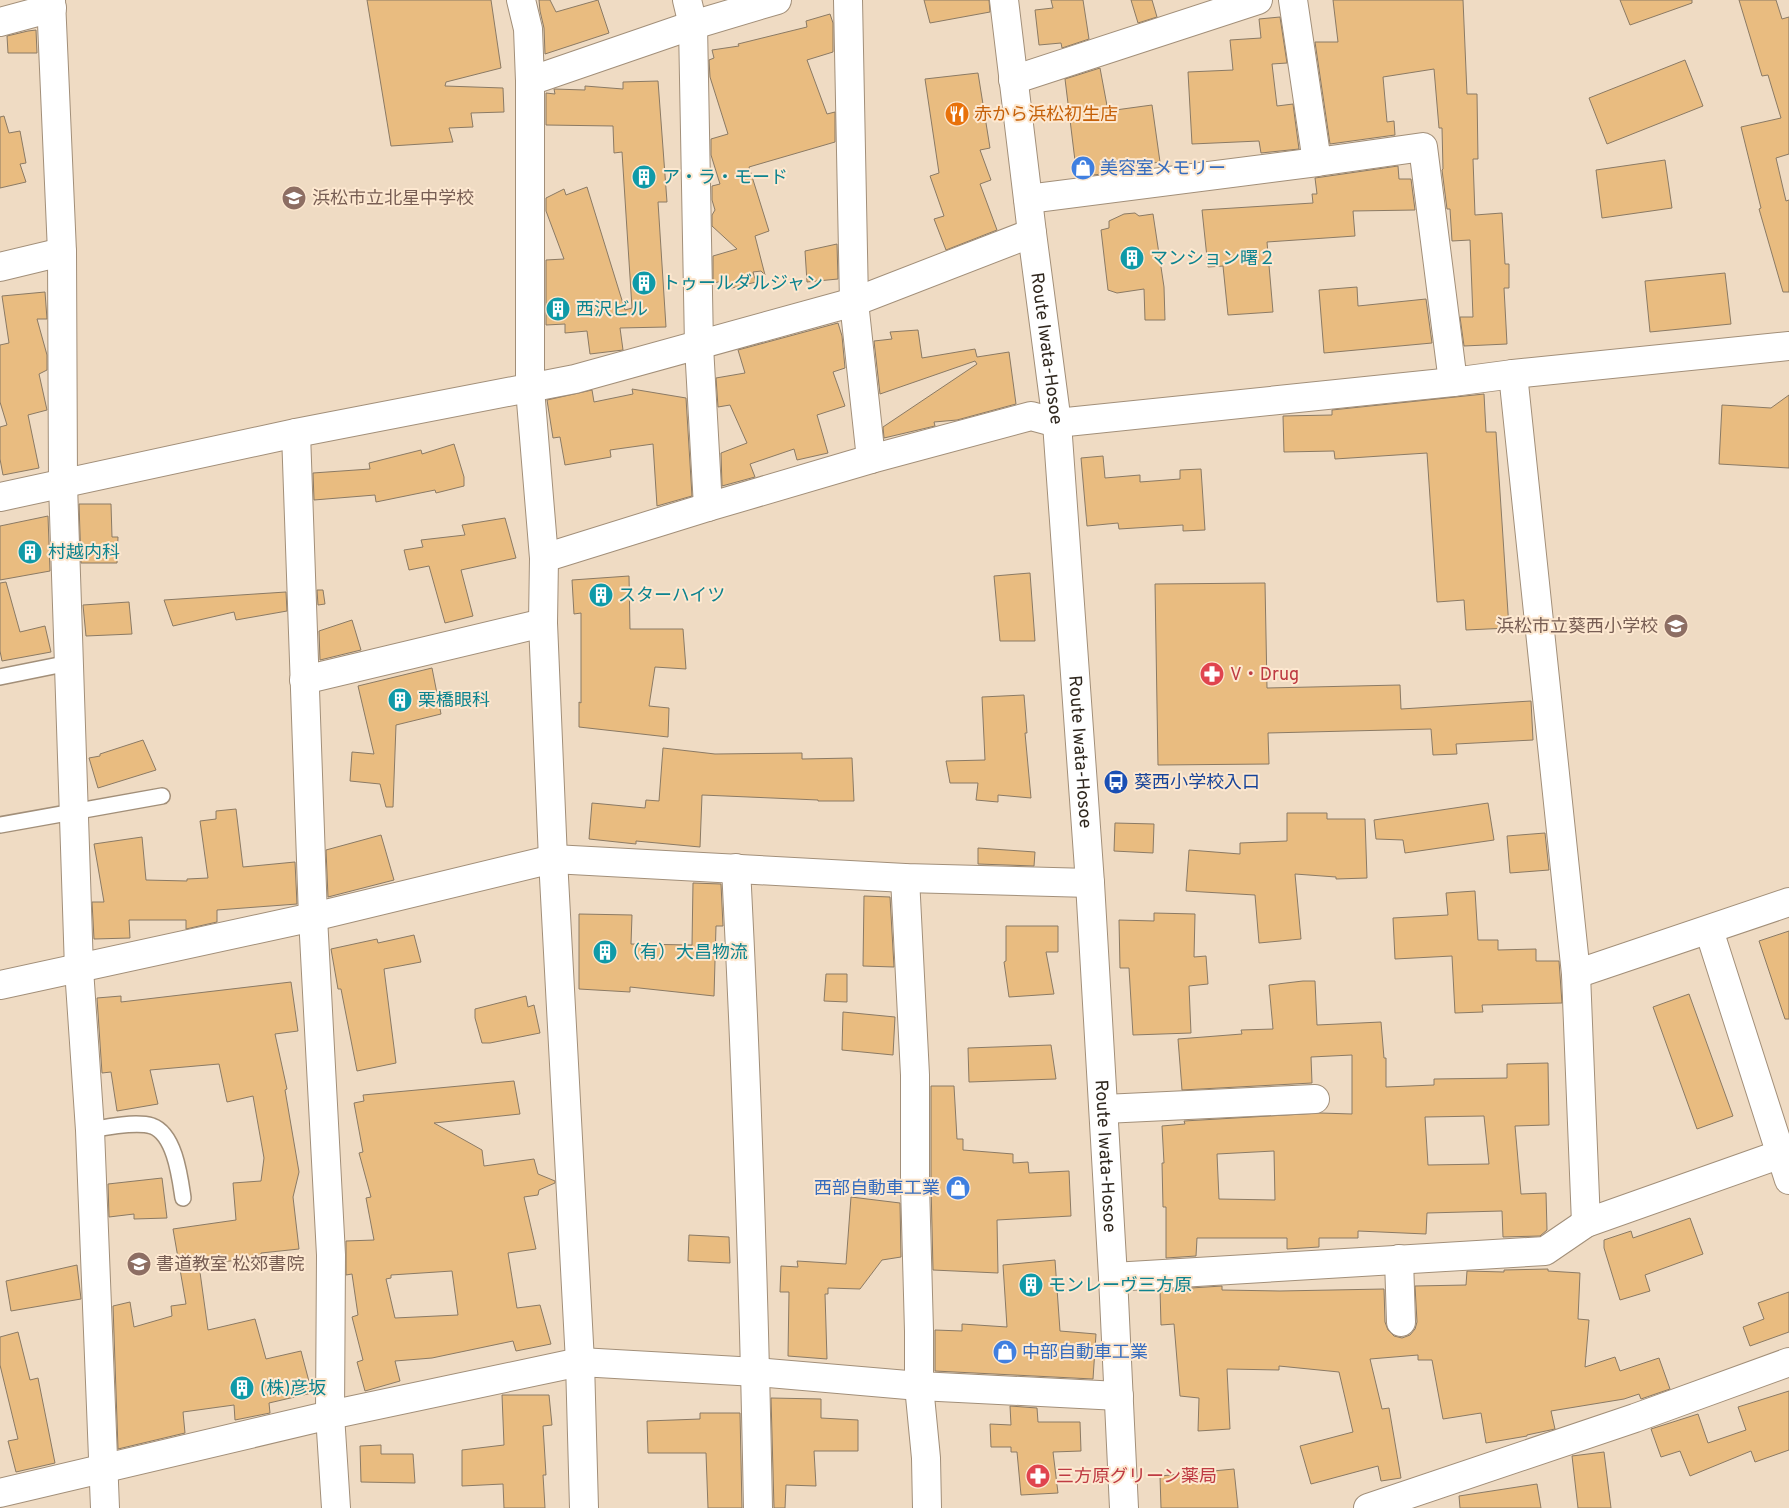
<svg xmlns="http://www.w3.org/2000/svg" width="1789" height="1508" font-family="Overpass,'Noto Sans JP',sans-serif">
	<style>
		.building { fill: #e9bc80; stroke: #8b7a64; fill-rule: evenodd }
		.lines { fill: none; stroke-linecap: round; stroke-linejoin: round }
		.service-casing { stroke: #a28f79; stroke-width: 18 }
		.minor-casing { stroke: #a28f79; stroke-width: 30 }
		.tertiary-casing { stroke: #a28f79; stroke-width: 30 }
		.secondary-casing { stroke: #a28f79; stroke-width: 30 }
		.service { stroke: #fff; stroke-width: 15 }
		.minor { stroke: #fff; stroke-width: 28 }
		.tertiary { stroke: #fff; stroke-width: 28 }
		.secondary { stroke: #fff; stroke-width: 28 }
		.labels { text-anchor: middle; stroke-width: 4; stroke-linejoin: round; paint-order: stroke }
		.food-label { font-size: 18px; fill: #c56008; stroke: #fde8d0; text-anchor: start }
		.shop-label { font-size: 18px; fill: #366cbe; stroke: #fde8d0; text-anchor: start }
		.culture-label { font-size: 18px; fill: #0d838f; stroke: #fde8d0; text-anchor: start }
		.education-label { font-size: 18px; fill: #785e54; stroke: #fde8d0; text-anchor: start }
		.street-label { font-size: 18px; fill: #30281f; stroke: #fde8d0 }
		.health-label { font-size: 18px; fill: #be3a42; stroke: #fde8d0; text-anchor: start }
		.transit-label { font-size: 18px; fill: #164399; stroke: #fde8d0; text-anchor: start }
	</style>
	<rect width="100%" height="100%" fill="#efdbc3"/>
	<g class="building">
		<path d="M367 0H491L501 68 446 82 445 86 503 88 504 112 471 113 473 127 449 128 453 142 391 146Z"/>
		<path d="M539 0H550L556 12 598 0 609 33 545 54 544 28 540 11Z"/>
		<path d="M924 0H989L990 12 930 23Z"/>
		<path d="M1051 0H1083L1089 39 1062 48 1061 43 1039 45 1035 10 1053 8Z"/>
		<path d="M1131 0H1152L1157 17 1138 23Z"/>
		<path d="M1333 0H1463L1467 94H1477L1478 159H1473L1475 215 1502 213 1505 264H1509V288H1504L1507 344 1464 346 1460 317H1473L1470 240 1452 241 1450 209H1447L1442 170 1443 169 1442 128H1439L1434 69 1383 77 1387 122 1394 121 1395 135 1330 144 1315 42H1338Z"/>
		<path d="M1620 0H1692V3L1630 25Z"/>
		<path d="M1739 0H1776L1782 19 1789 17V154L1776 158 1786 201 1789 200V292H1783L1759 209 1761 208 1741 127 1781 118 1768 75 1762 76Z"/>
		<path d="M830 14 833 23V52L807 60 827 114 835 112V142L749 167 769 231 755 236 765 275 761 271 753 272 756 282 728 289 726 280 714 283 713 281V256L737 249 712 226V215L715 210 712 200V186L720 184 711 155V139L728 134 710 77 709 60 714 58 712 50 739 46 738 44 807 27 806 21Z"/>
		<path d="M1280 17 1287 63 1272 64 1277 106 1293 104 1299 149 1261 153 1259 141 1192 144 1188 72 1233 70 1230 40 1261 38 1259 19Z"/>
		<path d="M36 30 37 53H8L7 36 28 31Z"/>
		<path d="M1685 60 1703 106 1607 144 1589 98Z"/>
		<path d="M1100 68 1108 111 1152 105 1160 162 1117 168 1118 172 1077 177 1065 79Z"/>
		<path d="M978 73 990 148 980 150 991 180 980 184 997 230 946 250 934 219 944 216 930 176 939 173 925 79Z"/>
		<path d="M658 81 667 202H658L666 327 620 328 623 350 590 354 587 331 565 333V324L546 325V260L564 259 546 211V198L564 189 566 195 587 187 625 310 632 308 622 152 614 153 613 126 546 125V93L555 94 554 89 585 90V86L623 89V82Z"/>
		<path d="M4 116 9 133 20 131 26 163 20 164 26 182 0 188V117Z"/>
		<path d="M1665 160 1672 208 1602 218 1596 170Z"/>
		<path d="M1398 166 1399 179H1411L1415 210 1353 211 1355 236 1267 242 1273 312 1228 315 1223 266 1208 267 1202 210 1313 203 1312 194H1317L1315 178Z"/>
		<path d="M1135 213 1139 216 1153 214 1164 287 1165 320H1145L1144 289 1117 293 1108 290 1101 230 1109 228V221L1124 214Z"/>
		<path d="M837 244 838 279 807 282 805 251Z"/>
		<path d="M1725 273 1731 324 1650 332 1645 281Z"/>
		<path d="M1357 287 1358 306 1426 299 1432 343 1324 353 1319 290Z"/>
		<path d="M45 292 47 319H37L47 355V370L39 374 47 410 28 415 39 468 3 475 0 459V427L7 425 0 402V345L9 343 2 296Z"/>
		<path d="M838 323 842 336 845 368 833 372 845 406 817 415 828 453 797 460 794 449 750 464 755 477 722 486 721 453 747 443 730 405 718 407 716 378 745 373 738 350Z"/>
		<path d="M918 330 922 358 975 349 977 357 1009 352 1016 404 957 420 934 422 935 426 884 438 883 427 977 364 975 361 880 394 874 341 892 339 890 332Z"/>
		<path d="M632 389 686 398 692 496 657 506 653 444 610 450 611 457 565 465 560 437 553 438 547 400 592 390 594 402 633 394Z"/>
		<path d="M1484 394 1486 432H1496L1509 628 1466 630 1464 600 1437 602 1427 453 1335 459 1334 451 1284 452 1283 416 1332 415V410Z"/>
		<path d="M1789 395V468L1719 464 1722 405 1771 408Z"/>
		<path d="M454 444 464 477V486L436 493 435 490 376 502 375 495 314 500 313 473 370 469 369 463 421 450 422 454Z"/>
		<path d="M1103 456 1105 478 1140 475V482L1180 479V470L1201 469 1205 530 1183 531V525L1119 529 1118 523 1087 526 1081 458Z"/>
		<path d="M79 504H111L112 537H118L117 563H81Z"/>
		<path d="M48 516 50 571 0 580V526Z"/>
		<path d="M505 518 516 558 461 570 473 616 445 623 429 566 409 570 404 550 423 547 421 540 465 535 462 525Z"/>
		<path d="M1030 573 1035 641H1000L994 576Z"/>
		<path d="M629 576 630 629H683L686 669 655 667 649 706 669 708 668 737 579 727V702L581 703V613L574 614 572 580Z"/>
		<path d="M6 582 20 632 45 626 51 652 2 661 0 651V583Z"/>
		<path d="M1265 583 1267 688 1400 685 1401 709 1531 701 1533 740 1456 744 1457 754 1433 755 1431 729 1268 733 1269 764 1158 765 1155 584Z"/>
		<path d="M317 590H323L325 604 318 605Z"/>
		<path d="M286 592 287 611 236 620 234 612 173 626 164 600Z"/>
		<path d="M129 602 132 634 86 636 83 605Z"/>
		<path d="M352 620 361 650 320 660 319 631Z"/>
		<path d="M432 668 441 714 396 725 393 807H386L380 784 350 781 352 752 374 754 358 686Z"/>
		<path d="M1024 695 1027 733H1025L1031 798 998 795V802L976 800 978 783H950L946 761 985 760 982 697Z"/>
		<path d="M143 740 156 770 98 788 89 758 100 756V754Z"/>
		<path d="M663 748 715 754 802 753V759L852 758 854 801H818V800L702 795 700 847 636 841V844L589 839 592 803 645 808 646 800 659 801Z"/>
		<path d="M1488 803 1494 840 1405 853 1403 840 1376 839 1374 820Z"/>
		<path d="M236 809 243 867 295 862 297 904 217 910V922L186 929V920H129L130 938 94 939 92 902H104L94 844 142 837 146 880 187 881V879L208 878 200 821 216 819V811Z"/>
		<path d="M1287 813H1327V819H1365L1367 878 1336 879V877L1295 874 1301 939 1259 943 1255 895 1186 891 1189 850 1240 854V843L1287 841Z"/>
		<path d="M1115 823 1154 824 1153 853 1114 851Z"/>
		<path d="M1545 833 1549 870 1510 873 1507 836Z"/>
		<path d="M381 835 394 880 328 897 326 850Z"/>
		<path d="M978 848 1035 852 1034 866 978 864Z"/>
		<path d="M693 883 721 884 723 926H716L714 996 630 987V992L579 989V914L632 915 631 944 692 945Z"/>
		<path d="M1475 891 1478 940H1498V950L1536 949V961H1559L1562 1003 1482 1005 1483 1012 1455 1013 1452 956 1395 959 1393 918 1448 915 1446 893Z"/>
		<path d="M864 896 890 897 894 967 863 966Z"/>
		<path d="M1154 913 1195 914 1194 957 1206 956 1208 984 1189 986 1191 1033 1133 1035 1129 968H1120L1119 920 1154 921Z"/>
		<path d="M1006 926H1058V952H1046L1054 994 1009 997 1004 962 1006 961Z"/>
		<path d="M1789 931V1019H1785L1759 941Z"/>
		<path d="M414 935 421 962 384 969 396 1063 357 1071 341 989H338L331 949 377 939 378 943Z"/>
		<path d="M826 974H847V1002L824 1001Z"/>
		<path d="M1303 981H1315L1317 1025 1381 1022 1384 1058H1386V1087L1434 1085V1079L1507 1078V1064L1548 1063 1549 1125 1515 1126 1521 1194 1546 1193 1547 1230 1540 1236 1503 1237 1502 1211 1427 1213 1426 1234 1358 1231V1238H1319V1247L1287 1249V1238H1197L1196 1256 1166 1258V1207H1163L1162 1163H1164L1162 1126 1185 1124 1184 1121 1320 1113 1352 1114V1055L1311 1057 1312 1083 1182 1090 1178 1039 1242 1034 1241 1030 1273 1029 1269 985ZM1484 1116 1489 1164 1428 1165 1425 1117ZM1274 1151 1275 1200 1219 1199 1217 1154Z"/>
		<path d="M291 982 298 1031 275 1034 287 1089 285 1090 299 1172 293 1197 299 1249 261 1253V1257L199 1265 208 1330 255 1319 266 1359 301 1351 312 1393 269 1403 270 1413 235 1420 234 1405 183 1412 185 1433 118 1449 113 1306 130 1302 134 1327 172 1316 171 1306 186 1304 173 1229 236 1220 233 1183 261 1181 264 1158 253 1096 227 1102 219 1064 150 1070 158 1104 117 1111 111 1072 102 1073 97 998 121 996V1002Z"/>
		<path d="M1689 994 1733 1116 1697 1129 1653 1007Z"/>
		<path d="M526 996 528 1007 534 1005 540 1033 490 1043H482L475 1018V1009Z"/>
		<path d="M843 1012 895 1017 893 1055 842 1050Z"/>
		<path d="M1051 1045 1056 1079 969 1082 968 1048Z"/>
		<path d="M514 1081 520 1114 434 1123 482 1150 484 1166 534 1159 538 1174 555 1181V1183L539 1190 538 1195 524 1197 536 1249 508 1253 517 1308 540 1305 551 1344 516 1351 513 1341 432 1358 395 1361 400 1381 365 1391 357 1362 363 1360 352 1317 358 1315 352 1274 346 1275V1241L374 1240 366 1198 371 1197 359 1153 363 1152 354 1103 364 1101 363 1095ZM452 1271 458 1315 395 1318 386 1279 391 1278V1275Z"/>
		<path d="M931 1086H954L957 1139H963V1150L1013 1154V1163L1028 1162 1029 1173 1069 1171 1071 1216 997 1220 998 1273 933 1270 931 1185Z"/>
		<path d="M162 1178 167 1218 134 1219V1214L109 1217 108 1184Z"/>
		<path d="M851 1197 900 1203 901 1257 882 1260 860 1289 828 1288V1294H825L827 1359 788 1356 789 1292H780L781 1266 798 1267 797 1261 846 1264Z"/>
		<path d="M1690 1218 1703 1254 1645 1275 1650 1291 1620 1300 1604 1248V1240L1631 1231 1633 1238Z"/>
		<path d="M689 1235 729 1237 730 1263 688 1261Z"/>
		<path d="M1055 1260 1060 1331 1096 1334 1093 1379 935 1371V1330L962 1331V1324L1007 1327 1003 1265Z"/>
		<path d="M77 1265 81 1299 11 1311 6 1281Z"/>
		<path d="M1548 1269V1271L1580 1273 1578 1319 1589 1320 1585 1367 1615 1357 1620 1371 1659 1358 1670 1389 1641 1399 1639 1394 1624 1399 1551 1411 1555 1429 1527 1435V1436L1486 1443 1481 1413 1443 1419 1432 1360H1418V1355L1370 1359 1382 1409 1389 1408 1401 1478 1381 1481 1378 1466 1311 1484 1300 1446 1353 1432 1339 1372 1279 1366V1370L1227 1369 1230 1429 1198 1431 1199 1398 1180 1396 1174 1324 1161 1325 1160 1290 1222 1286V1290L1280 1291 1384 1289 1385 1322 1388 1330 1394 1336 1402 1338 1410 1335 1415 1329 1417 1322 1415 1286 1466 1285 1467 1271 1504 1272V1270Z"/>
		<path d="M1789 1292V1332L1750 1346 1743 1327 1764 1319 1758 1303Z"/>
		<path d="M18 1332 30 1380 38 1378 55 1463 16 1472 8 1441 18 1439 0 1365V1337Z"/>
		<path d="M1789 1391V1450L1755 1462 1751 1451 1690 1476 1680 1451 1661 1457 1651 1429 1698 1414 1708 1443 1746 1430 1738 1407Z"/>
		<path d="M502 1395H549L552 1425 543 1426 546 1475H543L545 1508H504L503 1484 462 1486V1450L504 1445Z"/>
		<path d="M771 1398 821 1399V1418L858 1420V1451H814L816 1486 786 1485 785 1508H774Z"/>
		<path d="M1010 1406 1037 1408 1038 1422H1080L1081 1451 1053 1452 1058 1493 1021 1495 1017 1452H1011V1447H991L990 1424 1011 1425Z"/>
		<path d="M700 1413H740L742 1508H708L706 1453H648L647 1421 700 1419Z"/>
		<path d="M381 1445V1454H413L415 1483 361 1482 360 1446Z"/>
		<path d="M1604 1452 1611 1508H1578L1572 1456Z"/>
		<path d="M1234 1469 1238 1508H1161L1160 1476Z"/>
		<path d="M1537 1484 1541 1508H1460L1459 1496Z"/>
	</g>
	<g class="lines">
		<defs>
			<g id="service">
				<path d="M0 677 69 663"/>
				<path d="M0 825 162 796"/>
				<path d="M90 1130C106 1127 136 1121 152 1126 175 1134 180 1178 183 1198"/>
			</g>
			<g id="minor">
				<path d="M51 0 62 252 63 484 79 969 90 1130 105 1508"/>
				<path d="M521 0 528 29 530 81V389L544 558 543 623 553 859 580 1362 584 1508"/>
				<path d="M687 0 693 25 699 346 708 507"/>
				<path d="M848 0 854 302 871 459"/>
				<path d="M1293 0 1317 162 1423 147 1453 382"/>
				<path d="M0 22 52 8"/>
				<path d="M1013 80 1258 0"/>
				<path d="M530 81 693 25 777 0"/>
				<path d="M1028 199 1317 162"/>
				<path d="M0 267 62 252"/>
				<path d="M1513 374 1576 974 1586 1223"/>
				<path d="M296 433 313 917 331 1255 330 1415 336 1508"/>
				<path d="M544 558 708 507 871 459 1031 416 1057 423 1453 382 1513 374 1789 346"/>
				<path d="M304 680 543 623"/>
				<path d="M736 868C747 1081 754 1295 758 1508"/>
				<path d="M905 878 915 1075V1185L919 1331V1386L926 1458 927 1508"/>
				<path d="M1709 930 1789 1180"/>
				<path d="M1576 974 1789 902"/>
				<path d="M0 985 313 917 553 859 905 878 1090 883"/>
				<path d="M1104 1109 1315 1099"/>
				<path d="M1399 1259 1401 1322"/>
				<path d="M1113 1277 1545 1251 1586 1223 1781 1154"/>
				<path d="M0 1493 330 1415 580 1362 756 1372 919 1386 1119 1396"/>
				<path d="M1368 1508 1635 1418 1789 1362"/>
			</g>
			<path id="tertiary" d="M0 497 296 433 575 379 854 302 1032 233"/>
			<g id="secondary">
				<path id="s1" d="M1004 0 1032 233 1057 423 1090 883 1113 1277 1124 1508"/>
			</g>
		</defs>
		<use href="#service" class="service-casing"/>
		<use href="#minor" class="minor-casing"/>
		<use href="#tertiary" class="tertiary-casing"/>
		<use href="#secondary" class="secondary-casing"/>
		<use href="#service" class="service"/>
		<use href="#minor" class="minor"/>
		<use href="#tertiary" class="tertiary"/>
		<use href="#secondary" class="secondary"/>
	</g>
	<defs>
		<symbol id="restaurant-disc" viewBox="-11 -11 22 22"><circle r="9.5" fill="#e8710a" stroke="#fde8d0"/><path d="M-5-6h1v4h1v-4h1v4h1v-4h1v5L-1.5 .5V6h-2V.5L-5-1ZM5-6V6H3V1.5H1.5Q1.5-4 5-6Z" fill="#fff"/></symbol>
		<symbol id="shop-disc" viewBox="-11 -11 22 22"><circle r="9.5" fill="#3f7fe0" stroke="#fde8d0"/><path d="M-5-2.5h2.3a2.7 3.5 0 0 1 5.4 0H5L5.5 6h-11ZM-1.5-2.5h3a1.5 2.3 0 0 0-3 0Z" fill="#fff"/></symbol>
		<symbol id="building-disc" viewBox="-11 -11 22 22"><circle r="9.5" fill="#0f9aa8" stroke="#fde8d0"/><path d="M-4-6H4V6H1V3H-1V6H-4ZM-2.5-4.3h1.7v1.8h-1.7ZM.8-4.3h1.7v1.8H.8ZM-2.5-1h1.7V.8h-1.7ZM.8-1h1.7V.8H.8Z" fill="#fff"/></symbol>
		<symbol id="school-disc" viewBox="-11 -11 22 22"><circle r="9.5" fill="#8d6e63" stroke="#fde8d0"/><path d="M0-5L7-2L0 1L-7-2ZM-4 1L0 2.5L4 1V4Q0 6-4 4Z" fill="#fff"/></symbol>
		<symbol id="pharmacy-disc" viewBox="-11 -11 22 22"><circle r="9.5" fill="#e0444e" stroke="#fde8d0"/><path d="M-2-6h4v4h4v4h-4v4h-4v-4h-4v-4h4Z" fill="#fff"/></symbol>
		<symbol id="bus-disc" viewBox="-11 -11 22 22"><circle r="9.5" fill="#1a4fb4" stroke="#fde8d0"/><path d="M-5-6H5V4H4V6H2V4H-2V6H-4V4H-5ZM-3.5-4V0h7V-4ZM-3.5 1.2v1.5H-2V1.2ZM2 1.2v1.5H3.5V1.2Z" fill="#fff"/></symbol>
	</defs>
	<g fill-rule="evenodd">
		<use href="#restaurant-disc" x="943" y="100" width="28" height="28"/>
		<use href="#shop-disc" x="1069" y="154" width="28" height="28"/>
		<use href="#building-disc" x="630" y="163" width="28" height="28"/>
		<use href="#school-disc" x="280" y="184" width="28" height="28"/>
		<use href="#building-disc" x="1118" y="244" width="28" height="28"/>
		<use href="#building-disc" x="630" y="269" width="28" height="28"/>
		<use href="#building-disc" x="544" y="295" width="28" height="28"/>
		<use href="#building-disc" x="16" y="538" width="28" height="28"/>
		<use href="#building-disc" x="587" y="581" width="28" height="28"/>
		<use href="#school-disc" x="1662" y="612" width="28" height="28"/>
		<use href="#pharmacy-disc" x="1198" y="660" width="28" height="28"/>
		<use href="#building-disc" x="386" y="686" width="28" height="28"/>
		<use href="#bus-disc" x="1102" y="768" width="28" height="28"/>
		<use href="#building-disc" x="591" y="938" width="28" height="28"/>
		<use href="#shop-disc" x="944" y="1174" width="28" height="28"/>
		<use href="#school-disc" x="125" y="1250" width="28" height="28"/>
		<use href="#building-disc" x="1017" y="1271" width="28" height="28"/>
		<use href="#shop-disc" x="991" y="1338" width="28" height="28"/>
		<use href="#building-disc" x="228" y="1374" width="28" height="28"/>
		<use href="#pharmacy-disc" x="1024" y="1462" width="28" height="28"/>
	</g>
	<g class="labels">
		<g class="food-label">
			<text x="974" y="120">赤から浜松初生店</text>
		</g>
		<g class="shop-label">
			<text x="1100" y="174">美容室メモリー</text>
			<text x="940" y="1194" text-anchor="end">西部自動車工業</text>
			<text x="1022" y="1358">中部自動車工業</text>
		</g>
		<g class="culture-label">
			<text x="662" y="183">ア・ラ・モード</text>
			<text x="1150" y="264">マンション曙２</text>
			<text x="662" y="289">トゥールダルジャン</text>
			<text x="576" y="315">西沢ビル</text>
			<text x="48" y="558">村越内科</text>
			<text x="618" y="601">スターハイツ</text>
			<text x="418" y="706">栗橋眼科</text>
			<text x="622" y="958">（有）大昌物流</text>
			<text x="1048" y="1291">モンレーヴ三方原</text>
			<text x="260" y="1394">(株)彦坂</text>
		</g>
		<g class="education-label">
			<text x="312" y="204">浜松市立北星中学校</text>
			<text x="1658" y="632" text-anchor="end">浜松市立葵西小学校</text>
			<text x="156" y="1270">書道教室 松郊書院</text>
		</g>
		<g class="street-label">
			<text dy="6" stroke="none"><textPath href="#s1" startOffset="351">Route Iwata-Hosoe</textPath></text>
			<text dy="6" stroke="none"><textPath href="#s1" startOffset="756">Route Iwata-Hosoe</textPath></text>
			<text dy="6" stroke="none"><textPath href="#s1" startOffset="1161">Route Iwata-Hosoe</textPath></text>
		</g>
		<g class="health-label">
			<text x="1230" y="680">V・Drug</text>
			<text x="1056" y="1482">三方原グリーン薬局</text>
		</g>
		<g class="transit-label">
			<text x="1134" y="788">葵西小学校入口</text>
		</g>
	</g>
</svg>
